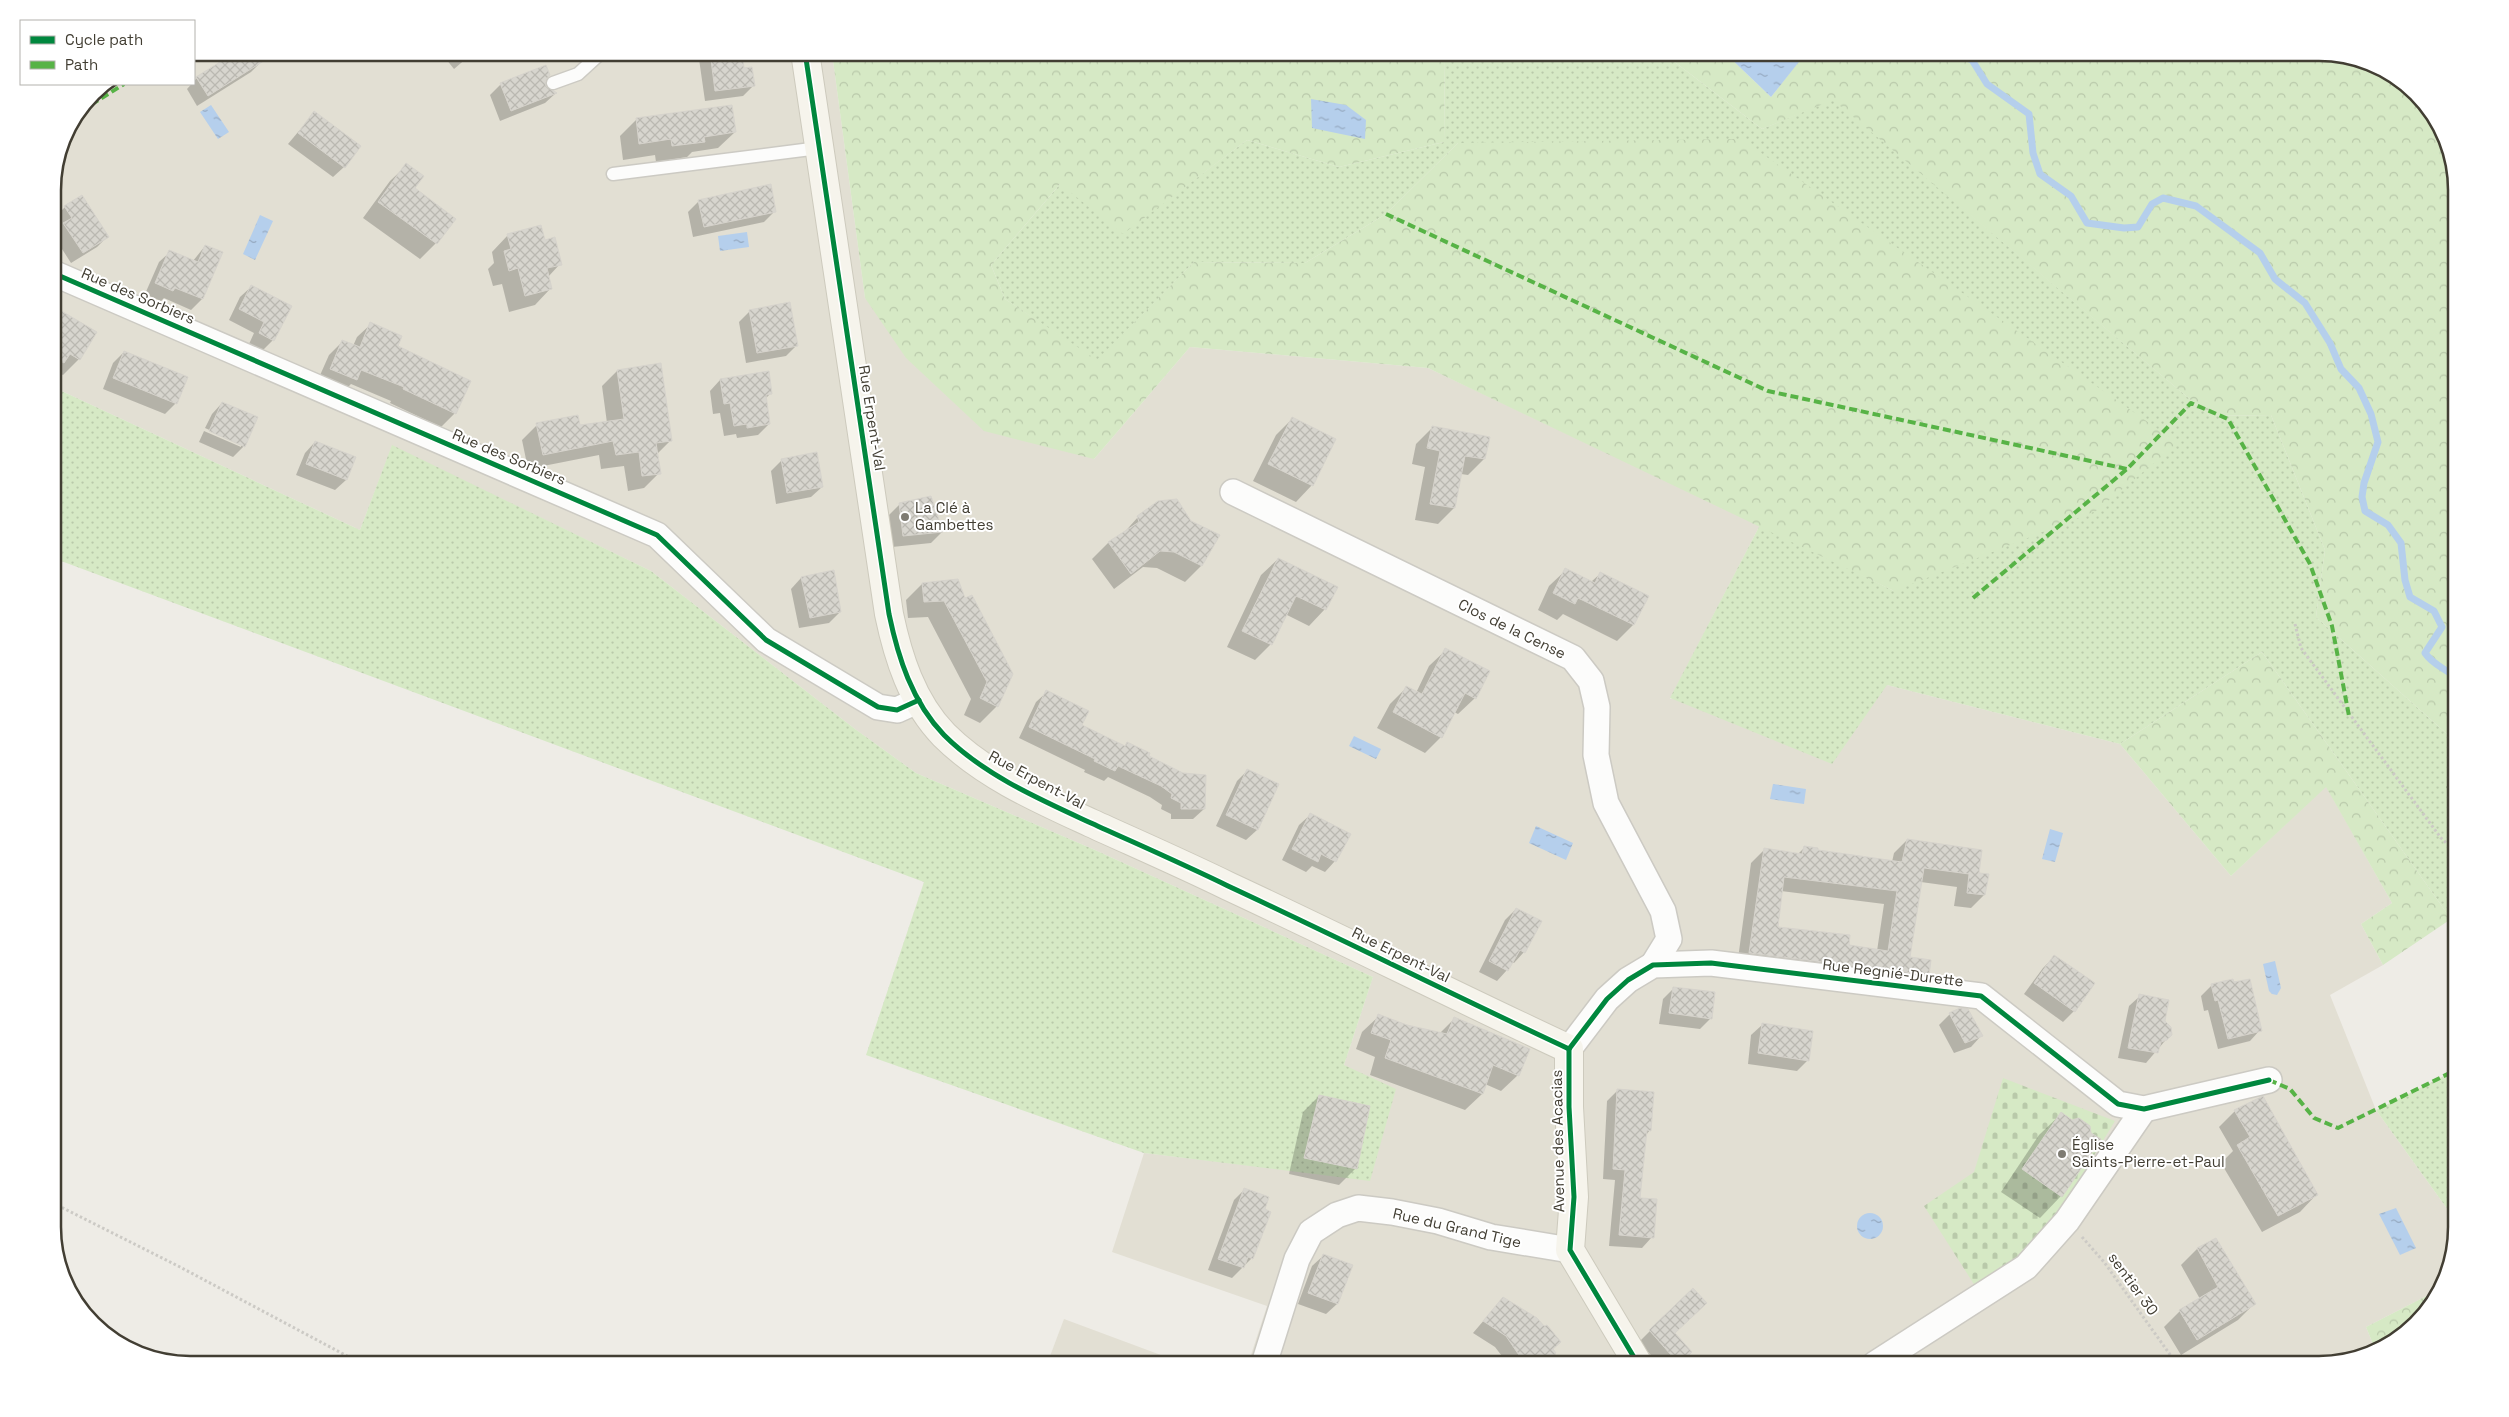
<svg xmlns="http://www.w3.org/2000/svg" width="2509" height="1417" font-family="'Space Grotesk',sans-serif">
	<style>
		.residential { fill: #e2dfd3 }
		.grass { fill: url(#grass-dots) }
		.forest { fill: url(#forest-crowns) }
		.cemetery { fill: url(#cemetery-stones) }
		.water { fill: url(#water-ripples) }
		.shadow { fill: #0003; fill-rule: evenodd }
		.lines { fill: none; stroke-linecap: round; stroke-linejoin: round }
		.stream { stroke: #b5cfec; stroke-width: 7 }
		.building { fill: url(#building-cross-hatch); stroke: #d6d3cc; fill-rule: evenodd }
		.lane-casing { stroke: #cccac3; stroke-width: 15 }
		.street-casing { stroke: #cccac3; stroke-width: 28 }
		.secondary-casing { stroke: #cdcabd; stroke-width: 30 }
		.path { stroke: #cccac5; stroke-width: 3; stroke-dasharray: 2.5 2.5; stroke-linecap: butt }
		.lane { stroke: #fcfcfb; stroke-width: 12 }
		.street { stroke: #fcfcfb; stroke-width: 25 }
		.secondary { stroke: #f6f4ec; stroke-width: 28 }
		.quiet { stroke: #57b346; stroke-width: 4; stroke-dasharray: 8 4; stroke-linecap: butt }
		.cycleway-casing { stroke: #fff; stroke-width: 8 }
		.cycleway { stroke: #00873e; stroke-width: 5 }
		.poi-dot { fill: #7e7b72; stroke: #fff; stroke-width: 2 }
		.labels { text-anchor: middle; stroke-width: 4; stroke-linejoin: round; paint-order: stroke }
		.street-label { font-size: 15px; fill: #423e33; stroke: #fff }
		.poi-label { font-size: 15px; fill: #423e33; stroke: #fff; text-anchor: start }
		.rim { fill: none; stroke: #423e33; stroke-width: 2.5 }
	</style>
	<defs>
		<pattern id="grass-dots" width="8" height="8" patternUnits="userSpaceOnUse" patternTransform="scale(1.25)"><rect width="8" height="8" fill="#d6e9c5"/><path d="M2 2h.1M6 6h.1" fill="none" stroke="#b9c9aa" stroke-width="1.8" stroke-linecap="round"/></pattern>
		<pattern id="forest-crowns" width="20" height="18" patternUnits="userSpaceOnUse" patternTransform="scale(1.25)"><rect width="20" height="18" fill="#d6e9c5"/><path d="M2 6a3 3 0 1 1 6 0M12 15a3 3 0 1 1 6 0" fill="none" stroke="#b9c9aa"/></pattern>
		<pattern id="cemetery-stones" width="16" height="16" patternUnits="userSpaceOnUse" patternTransform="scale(1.25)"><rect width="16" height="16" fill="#d6e9c5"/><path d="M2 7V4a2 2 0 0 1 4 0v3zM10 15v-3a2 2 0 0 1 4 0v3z" fill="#b9c9aa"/></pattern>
		<pattern id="water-ripples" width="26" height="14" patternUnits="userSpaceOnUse" patternTransform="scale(1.25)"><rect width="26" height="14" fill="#b5cfec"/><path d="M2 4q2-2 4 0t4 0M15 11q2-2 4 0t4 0" fill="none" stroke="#95a9c0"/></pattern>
		<pattern id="building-cross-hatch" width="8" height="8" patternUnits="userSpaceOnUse" patternTransform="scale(1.25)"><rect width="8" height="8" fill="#d7d5ce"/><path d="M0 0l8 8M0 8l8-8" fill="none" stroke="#bab8b1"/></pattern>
	</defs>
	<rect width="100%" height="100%" fill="#eeece6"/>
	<g class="residential">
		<path d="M194 52 832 53 865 298 1094 459 1190 347 1428 368 1760 525 1670 699 1887 685 2120 744 2231 876 2326 786 2392 903 2361 924 2383 965 2330 995 2376 1110 2456 1221 2440 1289 2366 1327 2375 1349 2319 1364H1248L1267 1306 1112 1252 1144 1153 1370 1180 1344 1065 1373 977 1095 850 916 773 855 729 651 571 392 446 360 530 53 387V182L63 138 93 93 107 84H194Z"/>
		<path d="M1064 1319 1185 1364H1047Z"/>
	</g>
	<g class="grass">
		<path d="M1445 53H1663L1762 129 1833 99 2210 416 2271 415 2325 550 2316 617 2456 742V916L2451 919 2262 652 2120 744 1887 685 1832 764 1670 698 1760 525 1894 591 1458 143 1386 214 1305 263 1194 262 1097 361 1005 299 991 265 1061 183 1123 233 1247 140 1339 167 1444 142Z"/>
		<path d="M53 387 360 530 392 445 651 571 855 729 916 773 1095 850 1373 977 1344 1065 1396 1089 1370 1181 1144 1153 866 1055 924 882 53 558Z"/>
		<path d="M2456 1070V1221L2376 1110Z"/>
	</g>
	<g class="forest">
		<path d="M942 52 1445 53 1444 142 1339 167 1247 140 1123 234 1060 184 991 265 1005 299 1097 360 1194 262 1305 263 1386 214 1458 143 1741 139 2178 443 2096 511 1894 591 1428 368 1190 347 1094 459 984 431 906 358 865 298 832 53H906L907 56Z"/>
		<path d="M1806 52H2318L2387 71 2433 114 2456 182V742L2316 617 2325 550 2271 415 2210 416 1833 100 1762 129 1663 53H1725L1771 97Z"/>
		<path d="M2262 652 2451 919 2383 965 2361 924 2392 903 2326 787 2231 876 2120 744Z"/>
		<path d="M2440 1289 2438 1295 2388 1346 2375 1349 2366 1327Z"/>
	</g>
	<path class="cemetery" d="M2003 1078 2115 1121 2065 1203 2021 1263 1977 1289 1924 1206 1974 1172Z"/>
	<g class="water">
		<path d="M1725 53H1806L1771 97Z"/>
		<path d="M1311 99 1346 105 1366 120 1365 139 1312 128Z"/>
		<path d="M211 105 229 132 218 139 200 112Z"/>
		<path d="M260 215 273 221 255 260 243 254Z"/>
		<path d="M747 232 749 247 720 251 718 236Z"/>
		<path d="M1354 736 1381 749 1376 759 1349 746Z"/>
		<path d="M1773 784 1806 789 1804 804 1770 799Z"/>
		<path d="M1536 826 1573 843 1566 860 1529 843Z"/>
		<path d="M2050 829 2063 833 2055 862 2042 859Z"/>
		<path d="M2275 961 2281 988 2277 995 2272 994 2269 991 2263 964Z"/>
		<path d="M2396 1208 2416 1248 2400 1255 2379 1214Z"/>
		<circle cx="1870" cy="1226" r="13"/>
	</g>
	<g class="shadow">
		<path d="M444 52H480L471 60 468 57 454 69 442 54Z"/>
		<path d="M698 52H740L743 69 754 85 743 96 705 101Z"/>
		<path d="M262 61 251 72 197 106 187 89 197 78Z"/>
		<path d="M544 81V87L551 92 556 93 545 103 500 121 490 95 501 84Z"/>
		<path d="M314 113 344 167 333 177 288 144Z"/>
		<path d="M637 119 735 132 718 148 692 152 687 157 656 162 655 155 623 160 620 136Z"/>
		<path d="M407 165 413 188 436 243 420 259 363 218 390 181Z"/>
		<path d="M699 201 775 211 764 222 693 237 688 212Z"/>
		<path d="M65 207 107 237 97 247 71 263 53 235 60 227 54 218Z"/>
		<path d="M508 235 544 241 560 264 548 277 551 288 535 305 509 312 502 284 493 286 488 269 494 263 492 252Z"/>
		<path d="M205 246 221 253 202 299 191 310 164 298 161 301 145 294 159 262 170 252 193 261Z"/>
		<path d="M251 287 273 340 262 351 249 344 254 333 229 320 240 297Z"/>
		<path d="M53 308 95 332 79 359 63 375 55 371 53 373Z"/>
		<path d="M750 311 797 345 786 356 746 363 739 322Z"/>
		<path d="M371 324 396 347 455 413 441 427 390 403 391 401 351 384 342 393 317 382 329 355 343 341 353 346 357 337Z"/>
		<path d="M124 352 176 403 165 414 103 389 113 363Z"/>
		<path d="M660 365 671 440 657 454 659 473 644 488 628 491 624 466 601 469 599 455 528 469 522 440 537 425 579 427 607 423 602 386 617 371Z"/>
		<path d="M720 380 771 393 765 399 769 424 758 435 737 438 736 434 724 436 720 413 713 414 710 391Z"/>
		<path d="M222 403 244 446 233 457 199 442 204 431 241 447V444L205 428 212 414Z"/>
		<path d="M1292 419 1312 485 1296 502 1253 481 1276 435Z"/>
		<path d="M1432 428 1484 459 1468 475 1461 474 1454 508 1438 524 1415 520 1425 467 1412 464 1416 444Z"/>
		<path d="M315 442 355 458 346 480 335 490 296 475 305 453Z"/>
		<path d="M782 460 822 487 811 497 776 504 771 471Z"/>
		<path d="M930 497 942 532 931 543 892 547 889 515 900 504Z"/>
		<path d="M1138 517 1190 522 1218 535 1201 566 1185 582 1157 568 1143 567 1114 589 1092 559 1108 543 1122 535Z"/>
		<path d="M1278 559 1325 609 1309 626 1285 614 1271 644 1255 660 1227 647 1261 575Z"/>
		<path d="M1566 570 1591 582 1601 573 1647 597 1633 625 1617 641 1563 614 1557 620 1538 610 1549 586Z"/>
		<path d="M801 578 840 612 829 623 799 628 791 589Z"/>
		<path d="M958 580 997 706 980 723 964 715 971 699 928 617 908 618 906 600 922 584Z"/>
		<path d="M1446 650 1475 698 1458 714 1454 712 1441 737 1425 753 1377 728 1390 704 1406 688 1416 693 1429 666Z"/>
		<path d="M1047 692 1080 726 1147 756 1204 809 1193 819H1171V814L1161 809 1162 805 1150 797 1108 777 1104 781 1084 772 1085 770 1019 738 1036 702Z"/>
		<path d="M1247 771 1278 784 1257 830 1246 840 1216 826 1237 781Z"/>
		<path d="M2456 776V803L2446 787Z"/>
		<path d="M1310 815 1335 861 1325 872 1312 866 1306 872 1282 860 1299 825Z"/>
		<path d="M1907 840 1977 874 1984 895 1971 908 1954 906 1957 887 1921 882 1909 958 1928 975 1914 988 1737 966 1751 863 1764 850 1798 854 1805 847 1817 851 1892 862 1894 853ZM1781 891 1884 904 1877 951 1776 928Z"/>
		<path d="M1516 909 1524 952 1514 963 1512 962 1507 970 1497 981 1479 972 1505 920Z"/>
		<path d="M2054 957 2074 1011 2063 1022 2024 994 2043 968Z"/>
		<path d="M2212 985 2260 1030 2250 1041 2218 1049 2208 1010 2204 1011 2201 996Z"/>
		<path d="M1674 988 1711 1018 1700 1029 1659 1024 1663 999Z"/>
		<path d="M2140 996 2164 1022 2170 1035 2146 1063 2118 1058 2129 1006Z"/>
		<path d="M1950 1014 1981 1036 1971 1047 1954 1053 1939 1025Z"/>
		<path d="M1379 1016 1406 1026 1439 1034 1454 1019 1518 1075 1501 1091 1485 1084 1482 1094 1465 1110 1370 1075 1375 1057 1356 1049 1362 1032Z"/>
		<path d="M1762 1025 1808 1060 1797 1071 1748 1064 1751 1035Z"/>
		<path d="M1618 1090 1650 1130 1646 1135 1638 1200 1652 1237 1642 1248 1609 1246 1615 1180 1603 1179 1607 1101Z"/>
		<path d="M1319 1096 1356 1168 1339 1185 1289 1174 1303 1112Z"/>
		<path d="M2235 1111 2316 1195 2300 1212 2262 1232 2221 1163 2233 1151 2219 1127Z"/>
		<path d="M2061 1114V1196L2040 1218 2001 1192 2039 1135Z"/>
		<path d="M1244 1190 1252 1258 1232 1278 1208 1270 1234 1200Z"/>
		<path d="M2216 1239 2255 1303 2238 1320 2181 1355 2164 1327 2180 1311 2200 1299 2181 1265 2197 1249Z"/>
		<path d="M1323 1256 1337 1304 1326 1314 1298 1304 1312 1266Z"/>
		<path d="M1503 1298 1552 1350 1562 1364H1508L1495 1347 1473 1333Z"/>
		<path d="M1650 1331 1674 1334 1691 1352 1678 1364H1659L1639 1342Z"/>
		<path d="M1963 1355 1968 1364H1948Z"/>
	</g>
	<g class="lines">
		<path class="stream" d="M1955 52 1972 60 1987 84 2029 114 2033 153 2040 174 2071 196 2087 223 2124 228 2138 227 2152 204 2163 198 2196 206 2260 253 2275 279 2305 303 2330 343 2341 369 2359 388 2371 414 2378 442 2364 483 2362 497 2365 511 2388 525 2401 543 2405 580 2410 597 2434 611 2442 627 2425 653C2433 665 2445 668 2456 678"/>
	</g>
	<g class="building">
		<path d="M236 52H278L208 96 196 77Z"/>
		<path d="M710 52H742L744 68 752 67 755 86 715 91Z"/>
		<path d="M546 65 550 75 545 81 546 86 557 93 511 111 500 83Z"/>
		<path d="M732 105 736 132 704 137 705 142 672 146 671 139 639 144 636 118Z"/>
		<path d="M314 111 361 146 345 168 298 133Z"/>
		<path d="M406 163 424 176 415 188 456 219 437 244 378 202Z"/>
		<path d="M771 184 776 212 704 227 698 200Z"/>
		<path d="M82 195 109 237 83 253 63 223 72 218 64 206Z"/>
		<path d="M541 225 545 240 555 237 562 265 547 268 552 289 525 296 518 268 509 271 504 251 511 249 507 234Z"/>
		<path d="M205 245 223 252 203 299 175 288 173 291 155 283 169 250 198 262Z"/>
		<path d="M251 285 292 306 274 341 259 333 264 322 239 309Z"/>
		<path d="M790 302 798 346 757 353 749 310Z"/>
		<path d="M53 306 97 332 80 360 70 354 64 363 53 356Z"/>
		<path d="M370 322 402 336 398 346 471 381 456 414 403 389 404 387 361 370 357 380 330 369 342 340 360 347Z"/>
		<path d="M124 351 188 377 177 404 113 378Z"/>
		<path d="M661 363 672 441 656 443 661 474 642 476 639 452 616 455 613 441 543 455 536 423 578 415 580 425 624 419 617 370Z"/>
		<path d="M769 371 772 394 766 395 770 424 747 428V424L734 426 730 403 724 404 720 379Z"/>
		<path d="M222 402 258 417 245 447 209 431Z"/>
		<path d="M1292 417 1336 439 1313 486 1268 464Z"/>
		<path d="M1432 426 1490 437 1485 459 1465 456 1455 508 1430 504 1440 451 1427 448Z"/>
		<path d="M315 441 356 457 347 480 306 464Z"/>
		<path d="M817 452 823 487 787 493 781 459Z"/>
		<path d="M931 496 943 532 903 536 899 503Z"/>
		<path d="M1177 499 1191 521 1220 535 1202 566 1174 552 1160 551 1131 574 1108 542 1139 522 1137 516 1158 501Z"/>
		<path d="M1278 558 1338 587 1326 610 1296 596 1272 645 1242 631Z"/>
		<path d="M1565 568 1595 583 1600 572 1649 596 1634 625 1578 598 1575 604 1553 593Z"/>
		<path d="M834 570 841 612 810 618 801 577Z"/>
		<path d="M958 579 965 598 972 595 1013 674 998 707 980 698 987 682 944 601 924 602 922 583Z"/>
		<path d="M1445 648 1490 671 1476 699 1465 693 1442 738 1393 712 1406 686 1422 694Z"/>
		<path d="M1046 690 1089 711 1082 725 1125 746 1127 742 1150 753 1149 756 1183 773 1206 775 1205 809H1181V803L1171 798 1172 794 1161 786 1118 766 1115 771 1094 761 1095 759 1029 727Z"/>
		<path d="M1247 769 1279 784 1258 830 1226 815Z"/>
		<path d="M1310 813 1351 834 1336 862 1321 854 1318 862 1292 849Z"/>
		<path d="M1907 839 1982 850 1979 873 1989 874 1985 895 1967 893 1969 874 1924 868 1910 957 1931 960 1929 975 1749 953 1764 848 1802 854 1804 846 1818 848V850L1902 862ZM1784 877 1897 891 1888 951 1849 945 1850 935 1778 927Z"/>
		<path d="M1516 908 1542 921 1525 953 1520 950 1508 971 1489 961Z"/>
		<path d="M2054 955 2095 983 2075 1012 2034 983Z"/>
		<path d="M2233 979 2234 982 2250 979 2262 1031 2228 1039 2218 1000 2215 1001 2211 984Z"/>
		<path d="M1673 987 1715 992 1712 1019 1669 1013Z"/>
		<path d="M2139 994 2169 1000 2165 1021 2171 1027 2172 1035 2167 1040 2161 1042 2158 1053 2128 1048Z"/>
		<path d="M1960 1008 1968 1009 1983 1036 1965 1043 1949 1013Z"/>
		<path d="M1378 1014 1407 1025 1447 1034 1454 1017 1530 1049 1519 1076 1493 1065 1483 1094 1385 1058 1391 1040 1371 1033Z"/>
		<path d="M1762 1023 1813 1031 1809 1061 1758 1053Z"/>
		<path d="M1617 1089 1654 1092 1651 1131 1647 1130 1640 1198 1657 1199 1654 1238 1619 1235 1625 1170 1613 1169Z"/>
		<path d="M1319 1095 1370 1106 1357 1169 1304 1158Z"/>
		<path d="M2263 1096 2318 1195 2278 1216 2237 1145 2250 1137 2234 1110Z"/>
		<path d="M2061 1112 2072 1120 2079 1118 2090 1126 2091 1133 2101 1139 2062 1197 2022 1169Z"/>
		<path d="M1244 1188 1269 1197 1265 1209 1271 1212 1253 1259 1248 1257 1244 1268 1218 1259Z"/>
		<path d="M2216 1238 2256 1304 2197 1340 2179 1310 2218 1287 2197 1248Z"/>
		<path d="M1323 1254 1353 1265 1338 1304 1308 1293Z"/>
		<path d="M1693 1288 1707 1303 1675 1333 1692 1352 1679 1364 1649 1330Z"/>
		<path d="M1503 1297 1537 1318 1544 1326 1547 1325 1561 1342 1553 1349 1556 1353 1542 1364H1525L1506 1336 1483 1321Z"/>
	</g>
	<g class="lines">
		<defs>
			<g id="lane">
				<path d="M553 83 578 74 602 52"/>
				<path d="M613 174 819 148"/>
			</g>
			<g id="street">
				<path d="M53 273 657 535 766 640 878 707 897 710 919 700"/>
				<path d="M1233 492 1573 658 1591 681 1597 707 1596 755 1606 803 1663 911 1669 939 1653 965"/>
				<path d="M1569 1049 1607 999 1628 980 1653 965 1711 963 1981 996 2118 1104 2144 1109 2269 1080"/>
				<path d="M1264 1364 1297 1259 1311 1232 1337 1215 1358 1208 1392 1212 1438 1221 1491 1237 1570 1250"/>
				<path d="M1875 1364 2026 1267 2067 1221 2144 1109"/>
			</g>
			<path id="secondary" d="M805 52 889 614C898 657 912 702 944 735 984 775 1039 799 1091 823 1137 844 1183 864 1228 886 1342 939 1455 996 1569 1049V1107L1574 1197 1570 1250 1638 1364"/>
		</defs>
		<use href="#lane" class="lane-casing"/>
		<use href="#street" class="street-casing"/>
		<use href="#secondary" class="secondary-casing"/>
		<g class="path">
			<path d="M2295 624 2301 648 2441 838 2456 852"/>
			<path d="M53 1203 180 1267 362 1364"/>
			<path d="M2082 1237 2104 1262 2171 1356 2172 1364"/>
		</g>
		<use href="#lane" class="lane"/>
		<use href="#street" class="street"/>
		<use href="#secondary" class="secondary"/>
		<g class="quiet">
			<path d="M81 111 124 84"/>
			<path d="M1386 214 1768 391 2127 469"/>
			<path d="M1973 598 2127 469 2191 403 2228 419 2310 564 2332 626 2349 716"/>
			<path d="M2269 1080 2290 1089 2314 1118 2338 1128 2456 1070"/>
		</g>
		<defs>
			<g id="cycleway">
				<path d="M805 52 889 614C898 657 912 702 944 735 984 775 1039 799 1091 823 1137 844 1183 864 1228 886 1342 939 1455 996 1569 1049"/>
				<path d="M53 273 657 535 766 640 878 707 897 710 919 700"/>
				<path d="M1569 1049 1607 999 1628 980 1653 965 1711 963 1981 996 2118 1104 2144 1109 2269 1080"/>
				<path d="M1569 1049V1107L1574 1197 1570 1250 1638 1364"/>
			</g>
		</defs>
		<use href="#cycleway" class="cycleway-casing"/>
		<use href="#cycleway" class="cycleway"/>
	</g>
	<g class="poi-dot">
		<circle cx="905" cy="517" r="5"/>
		<circle cx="2062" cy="1154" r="5"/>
	</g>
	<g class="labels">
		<g class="street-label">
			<text transform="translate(138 296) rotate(23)" y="5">Rue des Sorbiers</text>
			<text transform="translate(872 418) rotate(81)" y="5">Rue Erpent-Val</text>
			<text transform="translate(509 457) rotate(23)" y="5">Rue des Sorbiers</text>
			<text transform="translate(1512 629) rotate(26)" y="5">Clos de la Cense</text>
			<text transform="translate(1037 780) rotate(28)" y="5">Rue Erpent-Val</text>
			<text transform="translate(1401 955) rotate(26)" y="5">Rue Erpent-Val</text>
			<text transform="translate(1893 973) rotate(7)" y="5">Rue Regnié-Durette</text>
			<text transform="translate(1558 1141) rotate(-91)" y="5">Avenue des Acacias</text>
			<text transform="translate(1457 1228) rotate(13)" y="5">Rue du Grand Tige</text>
			<text transform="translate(2133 1284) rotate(54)" y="5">sentier 30</text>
		</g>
		<g class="poi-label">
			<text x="915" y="513">La Clé à<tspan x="915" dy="17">Gambettes</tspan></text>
			<text x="2072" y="1150">Église<tspan x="2072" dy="17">Saints-Pierre-et-Paul</tspan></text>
		</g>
	</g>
	<path d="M0 0H2509V1417H0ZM190 61H2319A129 129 0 0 1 2448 190V1227A129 129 0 0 1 2319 1356H190A129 129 0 0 1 61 1227V190A129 129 0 0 1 190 61Z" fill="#fff" fill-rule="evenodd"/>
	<path class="rim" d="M190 61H2319A129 129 0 0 1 2448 190V1227A129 129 0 0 1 2319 1356H190A129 129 0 0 1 61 1227V190A129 129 0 0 1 190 61Z"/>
	<rect x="20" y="20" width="175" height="65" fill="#ffffff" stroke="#b3b2ad"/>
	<rect x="30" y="36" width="25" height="8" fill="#00873e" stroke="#b3b2ad"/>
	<text x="65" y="45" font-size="15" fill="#423e33">Cycle path</text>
	<rect x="30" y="61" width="25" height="8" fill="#57b346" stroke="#b3b2ad"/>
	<text x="65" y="70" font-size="15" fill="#423e33">Path</text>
</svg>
